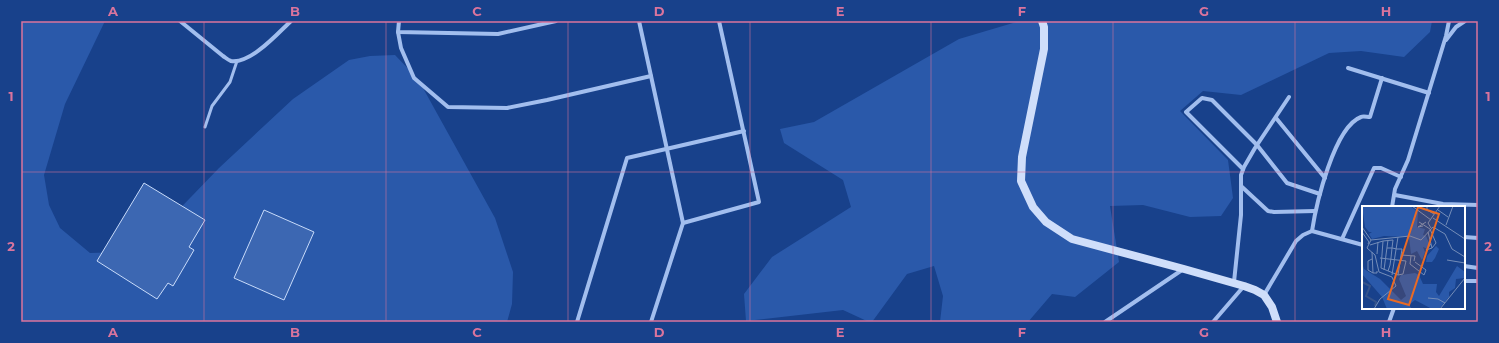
<svg xmlns="http://www.w3.org/2000/svg" width="1499" height="343" font-family="Montserrat,sans-serif">
	<style>
		.green { fill: #2a59aa }
		.building { fill: #3c67b2; stroke: #c8dbfa }
		.lines { fill: none; stroke-linecap: round; stroke-linejoin: round }
		.lane { stroke: #a2beee; stroke-width: 3 }
		.street { stroke: #a2beee; stroke-width: 4 }
		.secondary { stroke: #cfdefa; stroke-width: 8 }
		.grid { fill: none; stroke: #da749d; stroke-width: 1; stroke-opacity: 0.55 }
		.inset-river { fill: none; stroke: #35538b; stroke-width: 2 }
		.inset-road { fill: none; stroke: #748db9; stroke-width: 1 }
		.view { fill: #ea6a24; fill-opacity: 0.15; stroke: #ea6a24; stroke-width: 2 }
		.inset-edge { fill: none; stroke: #fff; stroke-width: 2 }
		.neatline { fill: none; stroke: #da749d; stroke-width: 1.5 }
		.grid-label { font-size: 13px; text-anchor: middle; font-weight: bold; fill: #da749d }
	</style>
	<rect width="100%" height="100%" fill="#18418b"/>
	<g class="green">
		<path d="M21 21H105L65 104 44 175 49 205 60 228 90 253 123 252 162 227 219 168 293 99 349 60 370 56 395 55 418 79 495 218 513 272 512 304 507 322H21Z"/>
		<path d="M1020 21H1432L1430 32 1404 57 1361 51 1329 53 1241 95 1203 91 1180 111 1228 160 1233 198 1221 216 1190 217 1143 205 1110 206 1119 262 1075 297 1052 294 1028 322H940L943 296 934 266 907 274 872 322H869L843 310 746 321 744 294 772 257 851 207 843 180 784 143 780 129 814 122 959 39Z"/>
	</g>
	<g class="building">
		<path d="M144 183 205 220 189 247 194 250 173 286 168 283 157 299 97 261Z"/>
		<path d="M264 210 314 232 284 300 234 278Z"/>
	</g>
	<g class="lines">
		<path class="lane" d="M205 127 212 106 230 82 237 61"/>
		<g class="street">
			<path d="M180 21 223 56C226 58 228 60 231 61 251 64 278 33 291 21"/>
			<path d="M399 21 398 32 498 34 556 21"/>
			<path d="M398 32 401 48 414 78 448 107 507 108 547 100 651 76 639 21"/>
			<path d="M1446 40 1456 27 1465 21"/>
			<path d="M1348 68 1429 93"/>
			<path d="M651 76 683 223 759 202 719 21"/>
			<path d="M1276 118 1325 178"/>
			<path d="M1243 169 1186 112 1202 98 1212 100 1257 145 1287 183 1320 194"/>
			<path d="M1241 186 1268 211 1274 212 1315 211"/>
			<path d="M1395 195 1443 204 1478 205"/>
			<path d="M1392 207 1395 189 1408 160 1446 36 1449 21"/>
			<path d="M1312 231C1316 205 1334 127 1361 117 1363 116 1367 117 1370 117L1382 78"/>
			<path d="M1464 237 1478 238"/>
			<path d="M1342 239 1374 168H1381L1401 177"/>
			<path d="M1464 266 1478 268"/>
			<path d="M1464 281H1478"/>
			<path d="M1234 282 1241 215V175L1244 167 1255 148 1289 97"/>
			<path d="M1264 295 1296 241 1303 235 1312 231 1363 245"/>
			<path d="M577 322 627 158 744 131"/>
			<path d="M651 322 683 223"/>
			<path d="M1105 322 1182 270"/>
			<path d="M1213 322 1244 286"/>
			<path d="M1389 322 1394 308"/>
		</g>
		<path class="secondary" d="M1042 21 1044 27V49L1022 157 1021 181 1033 207 1046 222 1072 239 1184 269 1244 286 1255 290 1264 295 1272 307 1277 322"/>
	</g>
	<path class="grid" d="M204 21V322M386 21V322M568 21V322M750 21V322M931 21V322M1113 21V322M1295 21V322M21 172H1478"/>
	<g transform="translate(1362 206)">
		<rect width="103" height="103" fill="#18418b"/>
		<path d="M0 0H48L56 6 55 21 63 23 61 29 64 30 68 39 66 43 61 41 63 46 60 54 55 45 49 48 47 31 22 30 10 33 7 28 10 26H7L3 21ZM74 40 77 43 73 52 70 56H64L65 50ZM0 57 2 63 18 73 39 94 44 90 37 73 39 69 53 67 57 69 61 78H75L74 86 77 90 95 60 103 66V72L94 73 93 82 87 86V91L77 103H70L53 94 47 99 50 103H25L20 91 0 68Z" fill="#2a59aa"/>
		<path class="inset-river" d="M0 76 8 80 4 90 14 96 13 100"/>
		<path class="inset-road" d="M50 0 69 14M65 0V4L72 8M76 4 86 11M71 12 103 33M57 16 68 23M84 19 91 0M61 20 56 21 64 16M0 21 9 34 5 42 13 49 17 66 30 71M69 22 66 17 78 0M0 26 7 36 6 38M66 26 70 42 74 37 68 23M9 34 48 30 59 34 71 21 83 28 90 43 103 51M69 38 64 44 70 42M8 39 21 35M25 42H30L35 43H40L36 69 19 62 21 35 31 34 30 42 29 52 28 59 26 65M10 46 11 67H15V65M15 48 16 36M39 49 53 50 52 55M49 50 48 58 62 69 64 64 53 56M18 52 44 55 41 68 36 69M10 53 6 55V64L11 67M85 54 103 57M22 64 26 34M30 69 36 31M66 92 76 93 83 97M12 103 18 93 34 80 30 71M78 103 103 72"/>
		<path class="view" d="M56 1 77 8 47 99 26 93Z"/>
		<rect width="103" height="103" class="inset-edge"/>
	</g>
	<rect width="1499" height="343" fill="none" stroke="#18418b" stroke-width="44"/>
	<rect x="22" y="22" width="1455" height="299" class="neatline"/>
	<g class="grid-label">
		<text x="113" y="16">A</text>
		<text x="295" y="16">B</text>
		<text x="477" y="16">C</text>
		<text x="659" y="16">D</text>
		<text x="840" y="16">E</text>
		<text x="1022" y="16">F</text>
		<text x="1204" y="16">G</text>
		<text x="1386" y="16">H</text>
		<text x="11" y="101">1</text>
		<text x="1488" y="101">1</text>
		<text x="11" y="251">2</text>
		<text x="1488" y="251">2</text>
		<text x="113" y="337">A</text>
		<text x="295" y="337">B</text>
		<text x="477" y="337">C</text>
		<text x="659" y="337">D</text>
		<text x="840" y="337">E</text>
		<text x="1022" y="337">F</text>
		<text x="1204" y="337">G</text>
		<text x="1386" y="337">H</text>
	</g>
</svg>
